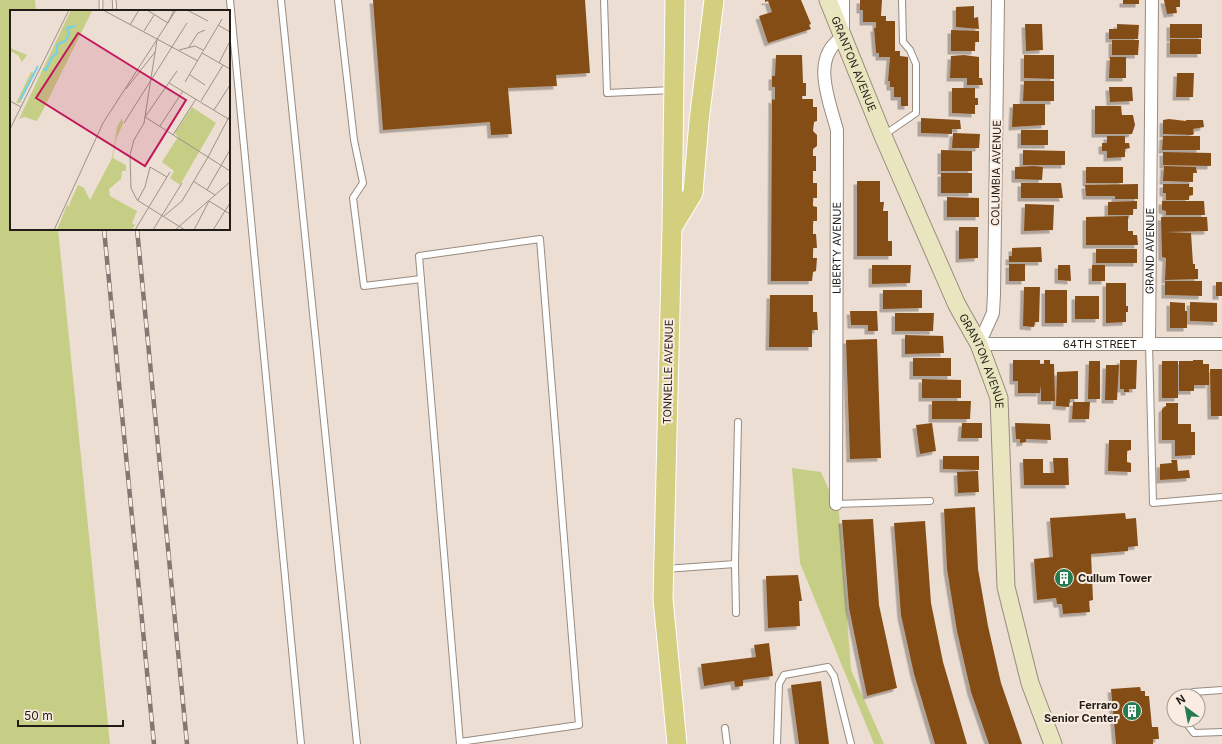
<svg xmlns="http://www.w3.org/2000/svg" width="1222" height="744" font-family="Inter,sans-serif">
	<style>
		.green { fill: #c6ce85 }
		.building { fill: #844d19; filter: url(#shadow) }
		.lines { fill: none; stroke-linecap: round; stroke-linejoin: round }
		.lane-casing { stroke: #988b80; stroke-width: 8 }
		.street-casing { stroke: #988b80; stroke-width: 14 }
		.secondary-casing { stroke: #988b80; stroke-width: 19 }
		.primary-casing { stroke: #fff; stroke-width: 21 }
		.lane { stroke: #fff; stroke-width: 6 }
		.street { stroke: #fff; stroke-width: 12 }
		.secondary { stroke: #e9e6bf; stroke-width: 17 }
		.primary { stroke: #d4ce7f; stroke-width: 19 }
		.rail-casing { stroke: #827871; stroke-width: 4.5 }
		.rail { stroke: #faece0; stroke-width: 3; stroke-dasharray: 9; stroke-linecap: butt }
		.labels { text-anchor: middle; stroke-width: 4; stroke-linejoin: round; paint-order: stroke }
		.street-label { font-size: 11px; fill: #221d19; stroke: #faece0 }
		.poi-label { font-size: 11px; font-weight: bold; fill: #221d19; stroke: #faece0; text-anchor: start }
		.inset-river { fill: none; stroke: #72d1ec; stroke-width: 2 }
		.inset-road { fill: none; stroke: #9c9189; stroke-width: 1 }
		.view { fill: #c2185b; fill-opacity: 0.15; stroke: #c2185b; stroke-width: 2 }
		.inset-edge { fill: none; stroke: #221d19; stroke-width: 2 }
	</style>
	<defs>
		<filter id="shadow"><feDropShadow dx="-3.5" dy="3.5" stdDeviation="0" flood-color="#0004"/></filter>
	</defs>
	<rect width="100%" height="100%" fill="#edded3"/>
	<g class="green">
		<path d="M0 0H35L36 11H11V229H58L110 744H0Z"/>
		<path d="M792 468 821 472 839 512 851 670 884 744H874L800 563Z"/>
	</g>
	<g class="building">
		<path d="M373 0H585L590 73 556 75 557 86 508 88 512 134 491 135 490 122 383 130Z"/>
		<path d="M765 0H801L811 24 809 25 811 29 768 43 759 16 772 12 768 1 765 2Z"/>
		<path d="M860 0H882L881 16H886V21H895V51H900V56L908 57V106H901V97H894V87H890V81H888L890 57H879V53H876L874 28H876V22H863V10H860Z"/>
		<rect x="1123" y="0" width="16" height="4"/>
		<path d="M1164 0H1180V7H1176L1177 13 1167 14Z"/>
		<path d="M974 6V18L978 17 979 29 956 27V7Z"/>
		<path d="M1025 24H1042L1043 50 1026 51Z"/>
		<path d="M1117 24 1139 25 1138 39H1109V29H1117Z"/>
		<rect x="1170" y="24" width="32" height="14"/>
		<path d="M951 30 979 31V42H975V51H951Z"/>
		<rect x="1170" y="39" width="31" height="15"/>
		<path d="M1112 40H1139L1138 55H1112Z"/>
		<path d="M776 55H802L803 83H806V96H802V99H813V107H817V121L814 122 813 131 817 135V146L813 149V156H816V171H813V183H817V198H813V206L817 207V221H813V234H816L817 248H813V258H817L816 271 813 272 812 281H771L772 99 775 100V87H772V76H775Z"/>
		<path d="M964 55 979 57V78H982L983 85H967V78H950L951 56Z"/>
		<path d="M1024 55H1054V79L1024 78Z"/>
		<path d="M1110 57H1126V78H1109Z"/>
		<path d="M1177 73H1194L1193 97H1176Z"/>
		<path d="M1024 81H1054V101H1023Z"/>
		<path d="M1109 87H1132L1133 101 1110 102Z"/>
		<path d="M952 88H975V98H978V105H975V114L952 113Z"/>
		<path d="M1013 104H1045V125L1012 127Z"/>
		<path d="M1095 106H1121L1122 115H1133L1135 125 1132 134H1095Z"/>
		<path d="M921 118 960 120 961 129H952V134L921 133Z"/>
		<path d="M1169 119 1186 121V120H1203L1204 127 1193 129 1194 134 1192 135 1163 134V120Z"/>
		<rect x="1021" y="130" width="27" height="15"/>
		<path d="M953 133 980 134 979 148H952Z"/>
		<path d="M1107 136H1125V143H1129L1130 148 1125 149V157L1107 158V151H1102V143H1107Z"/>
		<path d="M1163 136H1200V150H1162Z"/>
		<path d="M941 150 972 151V171H941Z"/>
		<path d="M1023 150 1065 151V165H1023Z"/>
		<path d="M1163 152 1211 153V166L1163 165Z"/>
		<path d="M1034 166 1043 167 1042 180 1015 179V167Z"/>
		<path d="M1164 166 1196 167 1197 173H1193V182L1163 181Z"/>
		<rect x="1086" y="167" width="37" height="16"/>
		<rect x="941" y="173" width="31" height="20"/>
		<path d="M857 181H880V202H884L883 211H888V241H892V256H857Z"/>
		<path d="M1021 183H1061L1063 198H1021Z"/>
		<path d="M1138 184V199H1115V196H1086L1085 185Z"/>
		<path d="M1163 184H1189V187H1193V195L1189 196V200H1166V193H1163Z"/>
		<path d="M947 197 979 198V217H947Z"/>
		<path d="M1137 201V209H1133V215H1108V202Z"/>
		<path d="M1162 201H1204L1205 215H1166V211L1162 210Z"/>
		<path d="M1025 204 1054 205 1053 230 1024 231Z"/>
		<path d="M1128 216V231H1133V235H1137L1138 245H1086V217Z"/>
		<path d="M1161 217H1207L1208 231 1166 232 1191 233 1193 264H1195V269H1198V279L1165 280 1166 258 1162 257Z"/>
		<path d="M959 227H978V258L959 259Z"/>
		<path d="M1041 247 1042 262H1009V256H1012V248Z"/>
		<rect x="1096" y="249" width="41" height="14"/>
		<rect x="1009" y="264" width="16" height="17"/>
		<path d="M872 265H911L910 283 872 284Z"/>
		<path d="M1058 265H1070L1071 281 1058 280Z"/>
		<rect x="1092" y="265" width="13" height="16"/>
		<path d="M1165 281H1202V296L1165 295Z"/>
		<rect x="1216" y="282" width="6" height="14"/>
		<path d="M1106 283H1126V306H1128V312H1126V322L1106 323Z"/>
		<path d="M1024 287H1040L1039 322H1035L1034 327 1023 326Z"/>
		<path d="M883 290H922V308L883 309Z"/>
		<rect x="1045" y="290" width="22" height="33"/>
		<path d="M770 295H813V312H817L818 330H812V347H769Z"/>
		<rect x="1075" y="296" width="24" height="23"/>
		<path d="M1170 302 1185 303V311H1187V328H1170Z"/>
		<path d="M1190 302 1217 303V322L1190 321Z"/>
		<path d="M850 311H877L878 331H868V325H851Z"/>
		<path d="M895 313H934L933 331H895Z"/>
		<path d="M905 335 943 336 944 353 905 354Z"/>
		<path d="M877 339 881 458 850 459 846 340Z"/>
		<rect x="913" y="358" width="38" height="18"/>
		<path d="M1013 360H1040V364H1044V360H1050V364H1054L1055 401H1041V385L1040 393H1018V381H1013Z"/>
		<path d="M1120 360H1137L1136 389H1129V392H1124V389H1120Z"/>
		<path d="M1193 360H1203V364H1209V385H1194V391H1179V361H1193Z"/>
		<path d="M1089 361H1100V399H1088Z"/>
		<rect x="1162" y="361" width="16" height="37"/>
		<path d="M1106 365H1119L1117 400H1105Z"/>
		<path d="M1210 369H1222V416H1211Z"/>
		<path d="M1078 371V399H1070L1069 407 1056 406 1057 372Z"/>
		<path d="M922 379 961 380V398H922Z"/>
		<path d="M932 401H971L970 419H932Z"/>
		<path d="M1073 402H1090L1089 419H1072Z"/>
		<path d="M1166 403H1178V424H1191V432H1195V455L1175 456V440H1162V409L1166 406Z"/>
		<path d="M932 423 936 451 920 454 916 425Z"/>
		<path d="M962 423H982V438H961Z"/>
		<path d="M1015 423 1050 424 1051 440 1026 439V442L1020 443V439H1016Z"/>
		<path d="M1109 440H1131V450L1127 451V462L1131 463V472L1108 471Z"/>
		<path d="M943 456H979V470L943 469Z"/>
		<path d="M1053 458H1068L1069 485H1024L1023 459H1043V473H1054Z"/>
		<path d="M1171 460H1177L1178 471 1189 470 1190 478 1160 480V464L1172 463Z"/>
		<path d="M978 471 979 492 958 493 957 472Z"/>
		<path d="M975 507 978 569 988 626 1001 683 1022 744H989L971 692 957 631 947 569 944 509Z"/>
		<path d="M1125 513 1126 519 1136 518 1138 546 1128 547V551L1091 554 1093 600 1089 601 1090 612 1063 614 1062 604H1057L1056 598 1037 600 1034 559 1053 557 1050 518Z"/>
		<path d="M873 519 879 605 897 688 867 696 849 608 842 520Z"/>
		<path d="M925 521 931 603 943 662 967 744H935L914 674 901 615 894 523Z"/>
		<path d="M798 575 802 601H799L800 626 768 628 766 576Z"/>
		<path d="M769 643 773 676 743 680V686L735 687 734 681 704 686 701 664 756 657 754 645Z"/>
		<path d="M821 681 829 744H799L791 685Z"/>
		<path d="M1140 687 1141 691H1145V696H1149L1152 727H1158L1159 739H1153V744H1116L1111 689Z"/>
	</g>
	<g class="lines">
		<defs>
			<g id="lane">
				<path d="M230 0 301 744"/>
				<path d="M281 0 357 744"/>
				<path d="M338 0 354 140 363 183 353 198 364 286 421 279"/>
				<path d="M604 0 607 93 673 90"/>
				<path d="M884 135 916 113V64L910 50 903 42 902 0"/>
				<path d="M1149 344 1153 503 1222 497"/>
				<path d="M836 504 930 501"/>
				<path d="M735 564 736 613"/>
				<path d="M665 569 735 564 738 422"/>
				<path d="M1190 696 1193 692 1222 690"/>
				<path d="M1184 720 1194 733 1222 732"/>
				<path d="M725 728 727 744"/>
				<path d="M460 742 579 725 540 239 419 256 460 744"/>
				<path d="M777 744 779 684 784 675 828 667 834 676 851 744"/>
			</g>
			<g id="street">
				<path id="s1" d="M998 0 994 294 993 313 979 344H1222"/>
				<path id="s2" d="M1149 344 1152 0"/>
				<path id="s3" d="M836 504 837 130C829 100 810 57 843 37V0"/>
			</g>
			<g id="secondary">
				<path id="s4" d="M828 0 883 136 957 305 979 344 999 398 1006 587 1030 683 1053 744"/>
			</g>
			<g id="primary">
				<path d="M675 0 672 227 663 599 677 744"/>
				<path d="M673 226 693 193 699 121 714 0"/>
			</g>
		</defs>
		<use href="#lane" class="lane-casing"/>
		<use href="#street" class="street-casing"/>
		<use href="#secondary" class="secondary-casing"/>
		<use href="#primary" class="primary-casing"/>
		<use href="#lane" class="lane"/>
		<use href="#street" class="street"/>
		<use href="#secondary" class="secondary"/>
		<use href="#primary" class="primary"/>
		<defs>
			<g id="rail">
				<path d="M101 0V11"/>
				<path d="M114 0 115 11"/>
				<path d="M104 229 154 744"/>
				<path d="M137 229 187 744"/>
			</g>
		</defs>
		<use href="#rail" class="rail-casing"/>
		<use href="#rail" class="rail"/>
	</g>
	<defs>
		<symbol id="building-disc" viewBox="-11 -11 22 22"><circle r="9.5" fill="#267c4f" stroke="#faece0"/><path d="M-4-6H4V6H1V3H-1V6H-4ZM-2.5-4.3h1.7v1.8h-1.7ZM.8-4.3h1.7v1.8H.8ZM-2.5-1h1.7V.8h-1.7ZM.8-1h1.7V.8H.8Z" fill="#fff"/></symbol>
	</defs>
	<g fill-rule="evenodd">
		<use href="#building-disc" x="1053" y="567" width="22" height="22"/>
		<use href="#building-disc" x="1121" y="700" width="22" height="22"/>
	</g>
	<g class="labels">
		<g class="street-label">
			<text dy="4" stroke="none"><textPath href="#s4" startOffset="69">GRANTON AVENUE</textPath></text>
			<text transform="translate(996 173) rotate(-89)" y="4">COLUMBIA AVENUE</text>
			<text dy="4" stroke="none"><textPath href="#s3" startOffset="256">LIBERTY AVENUE</textPath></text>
			<text dy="4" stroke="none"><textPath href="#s2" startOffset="93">GRAND AVENUE</textPath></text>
			<text dy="4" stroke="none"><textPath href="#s1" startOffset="468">64TH STREET</textPath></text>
			<text dy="4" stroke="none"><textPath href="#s4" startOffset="393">GRANTON AVENUE</textPath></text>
			<text transform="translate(668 372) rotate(-89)" y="4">TONNELLE AVENUE</text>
		</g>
		<g class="poi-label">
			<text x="1078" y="582">Cullum Tower</text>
			<text x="1118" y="709" text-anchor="end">Ferraro<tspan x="1118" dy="13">Senior Center</tspan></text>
		</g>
	</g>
	<g transform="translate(10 10)">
		<rect width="220" height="220" fill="#edded3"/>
		<path d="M61 0 82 1 30 106 26 111 15 107 9 109ZM0 38 17 45 12 52 8 45 0 41ZM21 62 25 63 10 93H6ZM182 97 206 113 170 175 160 168 164 161 152 152 168 127 165 123ZM112 108 113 114 106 129 103 148 116 155V161H112L111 169 99 179 100 186 127 201 122 213 125 215 122 220H47L57 195 61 197 59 195 68 175 74 178 80 190 102 148 107 117Z" fill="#c6ce85"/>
		<path class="inset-river" d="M33 59 36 60 42 47 47 43V35L56 30 59 24 57 18 65 16M10 90 28 56"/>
		<path class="inset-road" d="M93 0 188 51M137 0 158 13M177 0 198 11M158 13 164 0M120 15 129 0M208 15 220 22M134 21 144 5M147 30 134 113 124 130 120 145 121 178 127 190 175 220M179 37 188 23 195 20M169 40 185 36 193 40M192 43 220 59M209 53 220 31M180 65 195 75M175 72 212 9M159 73 220 110M116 79 145 42M0 91 11 97M191 91 213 55M204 100 220 75M135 107 220 161M135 107 167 61M114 113 177 13M150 116 173 81M0 119 59 0M163 125 186 89M198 147 220 105M183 171 205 185M197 180 220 140M128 190 135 177 140 157 157 167M199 191 220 204M154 206 172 191 198 147M44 220 93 113 166 0M125 220 160 162M143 220 172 173M165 220 220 172M184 220 199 191M203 220 220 193"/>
		<path class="view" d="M68 23 176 90 135 156 26 88Z"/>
		<rect width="220" height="220" class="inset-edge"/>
	</g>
	<g transform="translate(1186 708) rotate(328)"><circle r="19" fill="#faece0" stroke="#a49990"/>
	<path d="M0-3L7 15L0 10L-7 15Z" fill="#267c4f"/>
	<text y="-6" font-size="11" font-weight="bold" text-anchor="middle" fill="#221d19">N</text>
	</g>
	<path d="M18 720v6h105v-6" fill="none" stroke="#221d19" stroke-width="2"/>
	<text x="24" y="720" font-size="12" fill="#221d19" stroke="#faece0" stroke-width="3" paint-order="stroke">50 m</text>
</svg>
